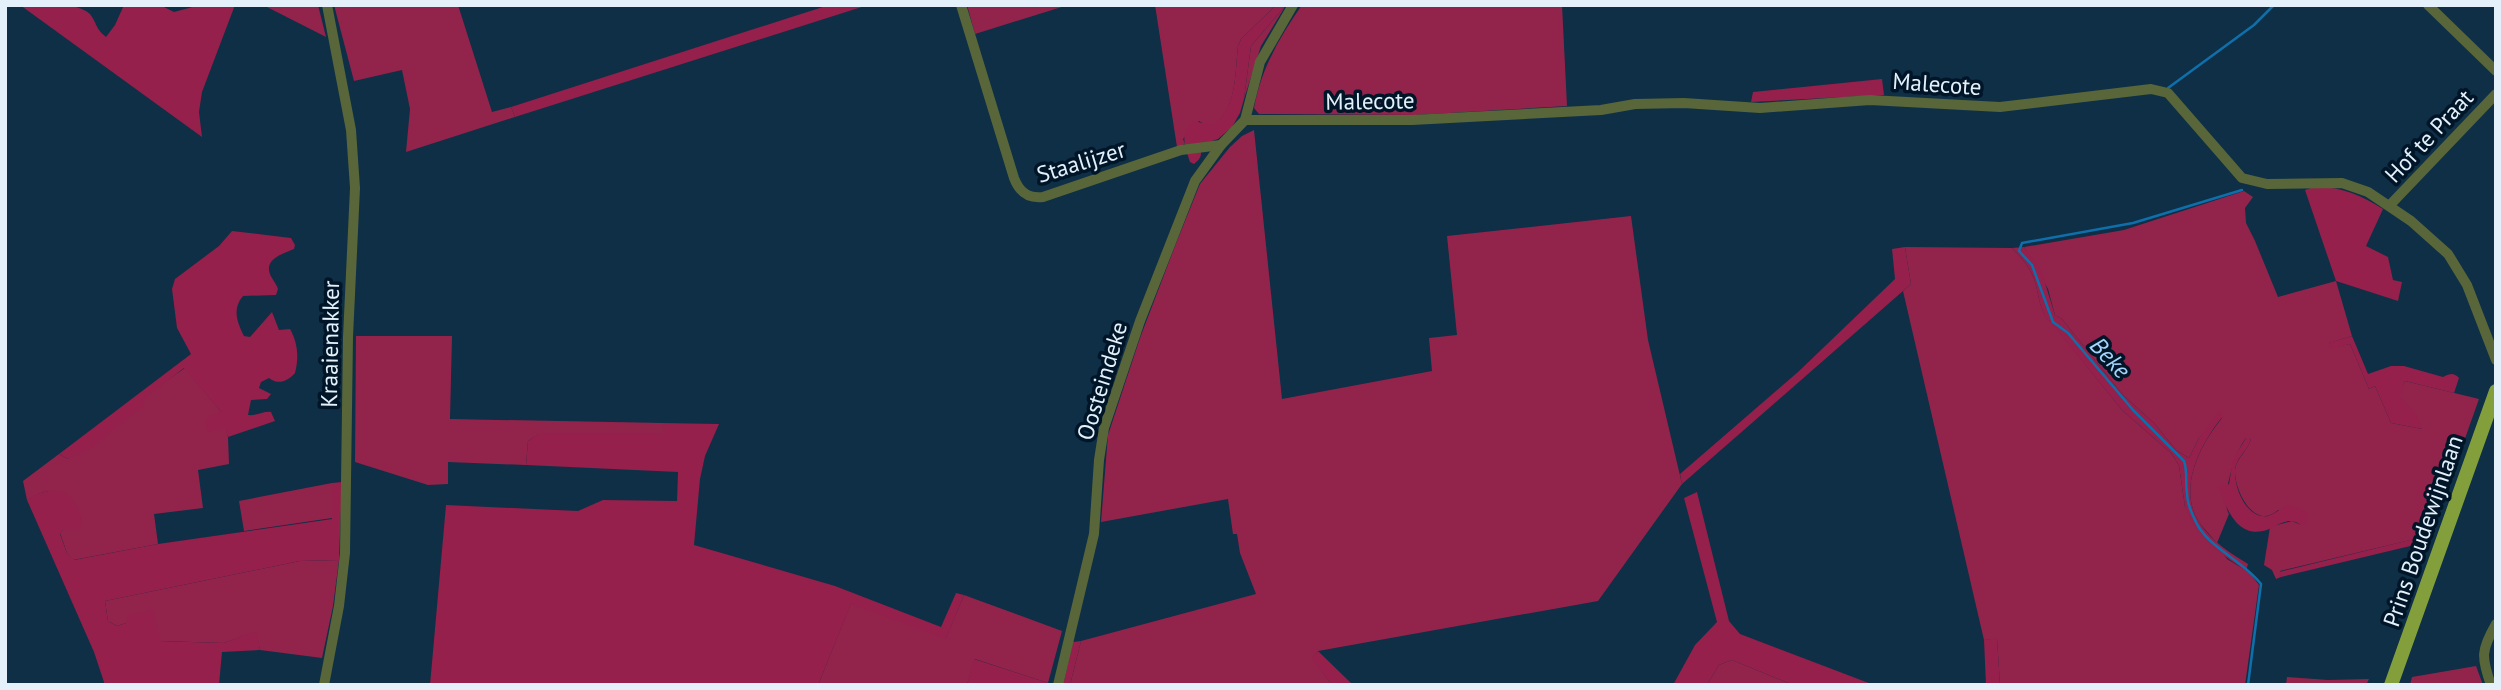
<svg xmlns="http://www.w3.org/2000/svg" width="2501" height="690" font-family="'PT Sans',sans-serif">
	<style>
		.green { fill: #92244c }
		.forest { fill: #94204b }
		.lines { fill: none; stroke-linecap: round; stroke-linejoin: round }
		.stream { stroke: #0f6faa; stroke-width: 2.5 }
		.street { stroke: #586639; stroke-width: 10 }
		.primary { stroke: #839f3c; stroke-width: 14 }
		.labels { text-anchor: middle; stroke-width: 7; stroke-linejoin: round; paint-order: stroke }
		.street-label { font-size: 23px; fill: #e4f1fb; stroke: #001628 }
		.water-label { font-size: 24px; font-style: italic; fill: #a5d4fb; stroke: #001628 }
	</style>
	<rect width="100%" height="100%" fill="#0e2f46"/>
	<g class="green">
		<path d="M263 5H318L326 37Z"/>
		<path d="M334 5H458L492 112 511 107 515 117 406 152 410 109 402 70 354 81Z"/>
		<path d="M967 5H1068L975 34Z"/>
		<path d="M1155 5H1276L1241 39 1238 46C1235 73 1237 106 1215 125H1206L1199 121 1183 139 1185 144 1177 147Z"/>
		<path d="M1286 5 1261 46 1244 99 1251 46Z"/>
		<path d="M1302 5H1562L1567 106 1415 115 1259 114 1254 108C1261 69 1279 38 1302 5Z"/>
		<path d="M1254 130 1282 399 1432 371 1429 338 1457 335 1447 236 1631 216 1648 340 1682 484 1598 601 1318 651 1312 658 1332 685H1070L1081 641 1256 594 1240 553 1237 534H1233L1228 499 1101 522 1108 435 1140 338 1175 246 1200 184 1230 147 1242 136Z"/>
		<path d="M2244 191 2253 197 2245 208 2246 223 2255 241 2278 297 2336 281 2352 336 2329 343 2330 348 2350 344 2369 389 2375 386 2391 423 2422 429 2398 396 2405 381 2479 399 2457 461 2449 458 2419 538 2280 571 2281 577 2276 579 2272 570 2264 565 2270 527 2292 521 2301 525 2278 510C2255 531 2235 492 2235 472 2235 458 2249 451 2251 438H2246C2235 451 2220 500 2229 514L2217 543C2211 536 2204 529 2199 522 2177 488 2201 443 2223 417L2199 438 2189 458 2176 450 2154 423 2123 395 2062 319 2055 315 2048 289 2024 247 2124 230Z"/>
		<path d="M1905 247 2012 248C2020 256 2028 265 2033 276 2041 297 2037 312 2056 328L2122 410 2172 454 2179 466 2185 507 2227 559 2250 573 2259 585 2245 685H2000L1997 639 1984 640 1903 291 1911 284Z"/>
		<path d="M356 336H452L450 419 663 423V433H541L528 441 526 465 448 462V484L428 485 355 462Z"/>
		<path d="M185 368 222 413 228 437 229 464 198 470 203 508 154 514 158 544 73 560 67 553 60 533 63 530 54 491 43 492 27 500 23 481 59 454 68 459 150 392Z"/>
		<path d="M332 483V518L244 531 239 501Z"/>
		<path d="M339 560 333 606 322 658 260 650 256 632 223 643 160 641 126 623 117 626 108 621 105 601 300 561Z"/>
		<path d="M964 595 1062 631 1048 683 975 659 967 685 819 683 851 603 946 638Z"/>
		<path d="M1732 660 1793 685H1707L1719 665Z"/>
		<path d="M2476 666 2483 685H2410L2412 677Z"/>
		<path d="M2287 677 2328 680 2369 679 2366 685H2286Z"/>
	</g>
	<g class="forest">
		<path d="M20 5C41 5 75 0 90 14 97 23 95 28 106 37L115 25 124 5H160L174 12 200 5H235L202 92 199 112 202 137Z"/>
		<path d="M829 5H868L515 117 511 107Z"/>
		<path d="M1276 5H1286L1251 46 1244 99 1240 113 1232 127 1218 139 1200 145C1202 154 1202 158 1194 164L1190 162C1185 146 1179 134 1193 121L1214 125C1237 106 1235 73 1238 46L1241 39Z"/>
		<path d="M1882 79 1884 95 1751 102 1753 92Z"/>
		<path d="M2314 187C2340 186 2361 195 2383 209L2366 246 2388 257 2393 280 2402 282 2398 301 2336 281 2305 190Z"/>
		<path d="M232 231 291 238 295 245 294 249C282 254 261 260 272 278 274 282 277 285 278 289L276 295 243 296C232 309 237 322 244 336L250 337 272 312 279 330 290 329C298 343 299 358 295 373 287 382 278 385 269 378L261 382 259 388 271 394 267 399 251 400 248 415C257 416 263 411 271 412L275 421 228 437 225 428 208 432 205 421 210 416 221 412 184 368 144 399 145 405 90 449 68 459 59 454 191 354 177 328 172 289 175 279 219 246Z"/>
		<path d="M1905 247 1911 284 1682 484 1680 474 1798 372 1895 279 1892 249Z"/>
		<path d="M2024 247 2041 270 2055 315 2062 319 2123 395 2154 423 2176 450 2189 458 2199 438 2219 411 2223 416C2201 443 2177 488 2199 522 2211 541 2230 553 2248 564L2246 571 2213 548 2191 522 2185 507 2179 466 2172 454 2122 410 2056 329C2037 312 2041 298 2033 276 2028 265 2020 256 2012 248Z"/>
		<path d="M2352 336 2368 374 2391 366H2404L2443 377C2450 374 2453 372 2459 378L2454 393 2405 381 2399 396 2417 415 2422 429 2391 423 2375 386 2369 389 2350 344 2330 349 2328 343Z"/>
		<path d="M663 423 719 424 705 456 700 479 694 545 835 586 941 627 956 593 964 595 946 639 851 604 819 683 823 685H430L446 505 578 511 603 500 677 501 678 472 526 465 528 441 540 433H663Z"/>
		<path d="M2246 438H2251C2249 451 2235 457 2235 472 2235 490 2247 519 2268 516 2275 514 2281 508 2288 505L2308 512 2306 524C2299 525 2296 521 2290 521 2281 521 2272 529 2263 531 2236 537 2225 506 2219 487L2229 484 2233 459Z"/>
		<path d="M2449 457 2457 461 2427 542 2281 577 2279 572 2418 538Z"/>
		<path d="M342 482 339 560 300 561 105 601 108 621 117 626 126 623 127 615 154 609 160 641 223 643 257 631 260 650 222 652 219 685H105L94 652 27 500C46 487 69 485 78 509 81 517 83 522 78 530H63L60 534 67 553 74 560 158 544 332 519V483Z"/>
		<path d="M1697 492 1729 621 1740 634 1874 685H1793L1732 660 1719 665 1707 685H1673L1695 645 1717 622 1684 498Z"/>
		<path d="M1997 638 2000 685H1986L1984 640Z"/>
		<path d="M1081 641 1070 685H1063L1073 642Z"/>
		<path d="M1318 651 1353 685H1332L1311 658Z"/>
		<path d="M974 659 1048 683 1053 685H967Z"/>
	</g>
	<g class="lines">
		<g class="stream">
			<path d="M2168 88 2254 25 2274 5"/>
			<path d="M2242 190 2133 223 2022 243 2019 251 2032 265 2053 322 2068 333 2133 410 2184 461C2188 473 2185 482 2187 493 2187 502 2191 512 2195 520 2206 547 2243 560 2261 584L2248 685"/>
		</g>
		<g class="street">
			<path d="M961 5 1014 178C1019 191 1027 199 1043 197L1181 150 1221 145"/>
			<path d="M2428 5 2496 71"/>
			<path d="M1245 120H1412L1601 110 1635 104 1684 103 1760 108 1870 100 2000 107 2151 89 2168 93 2242 178 2267 184 2342 183 2368 192 2411 221 2448 254 2467 285 2496 360"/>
			<path d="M2390 205 2496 94"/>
			<path d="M324 685 339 606 345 553 348 337 355 188 351 130 327 5"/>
			<path d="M1058 685 1094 534 1099 460 1104 428 1140 321 1195 181 1221 145 1245 120 1260 62 1293 5"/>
			<path d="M2491 685C2481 657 2481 650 2496 624"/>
		</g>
		<path class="primary" d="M2391 685 2496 391"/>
	</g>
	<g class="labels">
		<g class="street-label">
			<text transform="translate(1937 84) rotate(4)" y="8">Malecote</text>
			<text transform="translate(1370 101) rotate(-1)" y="8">Malecote</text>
			<text transform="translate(2429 136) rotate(-47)" y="8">Hof te Praat</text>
			<text transform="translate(1081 162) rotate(-17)" y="8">Staalijzer</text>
			<text transform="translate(330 344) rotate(-89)" y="8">Kraaienakker</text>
			<text transform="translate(1102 381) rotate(-73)" y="8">Oosteindeke</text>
			<text transform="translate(2423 531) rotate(-71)" y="8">Prins Boudewijnlaan</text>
		</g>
		<g class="water-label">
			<text transform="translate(2110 358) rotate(47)" y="8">Beke</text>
		</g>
	</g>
	<rect width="2501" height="690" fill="none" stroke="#e4f1fb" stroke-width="14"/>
</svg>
